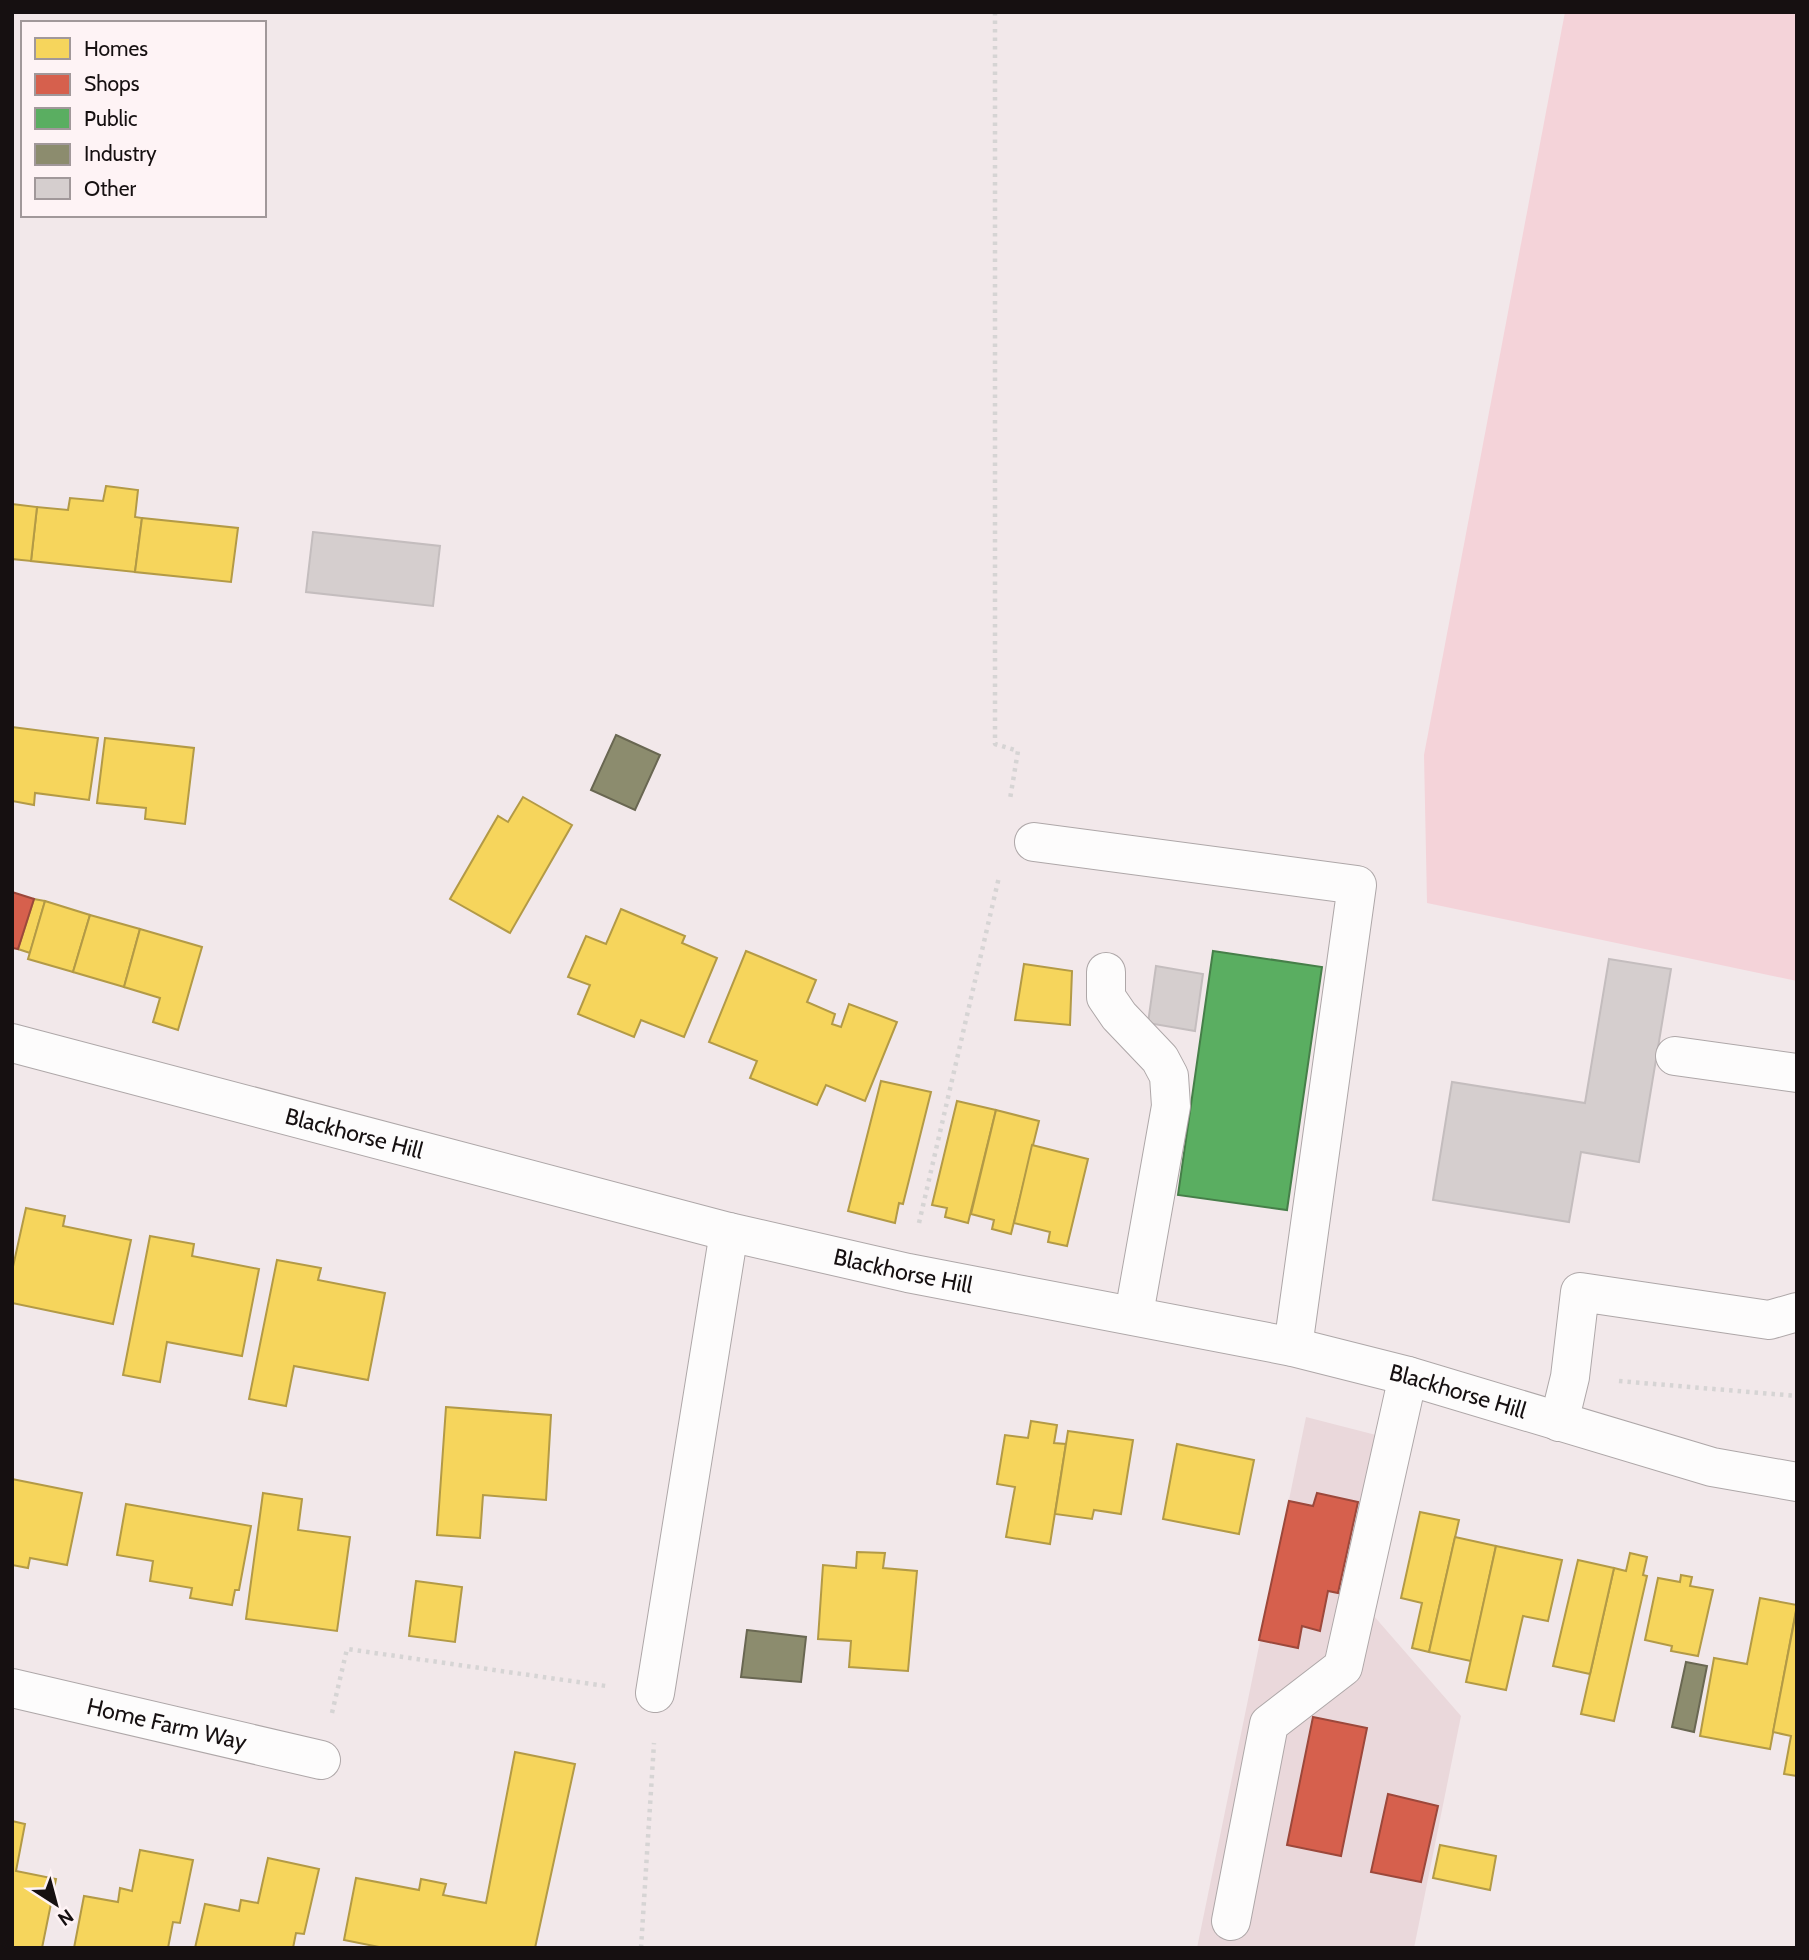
<svg xmlns="http://www.w3.org/2000/svg" width="1809" height="1960" font-family="Cabin,sans-serif">
	<style>
		.built { fill: #ead8db }
		.green { fill: #f4d3d9 }
		.homes { fill: #f6d55c; stroke: #b39a46; stroke-width: 2 }
		.shops { fill: #d6604d; stroke: #9c483b; stroke-width: 2 }
		.public { fill: #5aae61; stroke: #467f49; stroke-width: 2 }
		.industry { fill: #8c8c6e; stroke: #696752; stroke-width: 2 }
		.building { fill: #d5cece; stroke: #c4bdbe; stroke-width: 2 }
		.lines { fill: none; stroke-linecap: round; stroke-linejoin: round }
		.minor-casing { stroke: #aea7a8; stroke-width: 40 }
		.major-casing { stroke: #aea7a8; stroke-width: 40 }
		.path { stroke: #d6d4d4; stroke-width: 4.5; stroke-dasharray: 3.5 5; stroke-linecap: butt }
		.minor { stroke: #fdfcfc; stroke-width: 38 }
		.major { stroke: #fdfcfc; stroke-width: 38 }
		.labels { text-anchor: middle; stroke-width: 7; stroke-linejoin: round; paint-order: stroke }
		.street-label { font-size: 23px; fill: #161011; stroke: #fef3f5 }
	</style>
	<rect width="100%" height="100%" fill="#f2e8ea"/>
	<path class="built" d="M1306 1417 1411 1444 1373 1615 1461 1716 1414 1948H1197Z"/>
	<path class="green" d="M1565 12H1797V981L1427 903 1424 755Z"/>
	<g class="homes">
		<path d="M106 486 138 490 135 517 142 518 135 572 31 561 37 507 68 510 70 498 103 501Z"/>
		<path d="M12 504 37 507 31 561 12 559Z"/>
		<path d="M142 518 238 528 231 582 135 572Z"/>
		<path d="M12 727 98 738 89 800 35 793 34 805 12 801Z"/>
		<path d="M105 738 194 748 185 824 145 819 146 808 97 803Z"/>
		<path d="M523 797 572 825 510 933 450 899 498 816 508 822Z"/>
		<path d="M34 899 45 901 30 953 18 949Z"/>
		<path d="M45 901 90 915 73 972 28 959Z"/>
		<path d="M621 909 685 936 682 943 717 958 684 1037 641 1020 634 1037 578 1014 590 985 568 977 586 936 606 944Z"/>
		<path d="M90 915 140 929 124 987 73 972Z"/>
		<path d="M140 929 202 947 178 1030 153 1022 160 998 124 987Z"/>
		<path d="M746 951 816 980 807 1002 835 1014 832 1024 841 1027 849 1004 897 1022 865 1101 826 1085 817 1105 750 1078 757 1061 709 1042Z"/>
		<path d="M1024 964 1072 971 1070 1025 1015 1020Z"/>
		<path d="M881 1081 931 1092 903 1204 899 1203 895 1223 848 1211Z"/>
		<path d="M957 1101 996 1110 968 1223 945 1217 947 1208 932 1205Z"/>
		<path d="M996 1110 1039 1121 1011 1234 992 1229 994 1220 971 1214Z"/>
		<path d="M1032 1145 1088 1159 1067 1246 1048 1242 1050 1232 1014 1223Z"/>
		<path d="M26 1208 65 1216 63 1226 131 1240 113 1324 12 1303V1271Z"/>
		<path d="M150 1236 194 1244 192 1256 259 1269 242 1356 167 1342 160 1382 123 1375Z"/>
		<path d="M277 1260 321 1268 318 1280 385 1293 368 1380 294 1366 286 1406 249 1399Z"/>
		<path d="M446 1407 551 1415 546 1500 483 1495 480 1538 437 1535Z"/>
		<path d="M1031 1421 1057 1425 1054 1443 1066 1444 1050 1544 1006 1537 1015 1487 997 1484 1005 1435 1028 1438Z"/>
		<path d="M1068 1431 1133 1440 1121 1514 1094 1510 1092 1519 1055 1514Z"/>
		<path d="M1177 1444 1254 1460 1239 1534 1163 1519Z"/>
		<path d="M12 1479 82 1493 67 1565 30 1558 28 1568 12 1565Z"/>
		<path d="M263 1493 302 1499 298 1530 350 1537 337 1631 246 1619Z"/>
		<path d="M126 1504 251 1526 239 1590H235L232 1605 190 1598 192 1588 150 1581 153 1561 117 1555Z"/>
		<path d="M1420 1512 1459 1520 1429 1652 1412 1648 1422 1603 1401 1598Z"/>
		<path d="M1455 1537 1496 1546 1471 1661 1429 1652Z"/>
		<path d="M1496 1546 1562 1560 1548 1621 1523 1616 1506 1690 1466 1682Z"/>
		<path d="M857 1552 885 1553 883 1568 917 1571 908 1671 849 1667 851 1641 818 1639 823 1565 856 1568Z"/>
		<path d="M1630 1553 1647 1557 1643 1575 1647 1576 1614 1721 1581 1714 1614 1568 1626 1571Z"/>
		<path d="M1578 1560 1614 1568 1590 1674 1553 1666Z"/>
		<path d="M1681 1575 1692 1577 1690 1586 1713 1590 1698 1656 1671 1651 1672 1646 1645 1640 1658 1578 1680 1582Z"/>
		<path d="M416 1581 462 1587 455 1642 409 1636Z"/>
		<path d="M1760 1598 1797 1605 1770 1749 1700 1736 1714 1658 1747 1664Z"/>
		<path d="M1797 1607V1776L1784 1774 1791 1736 1773 1732Z"/>
		<path d="M515 1752 575 1764 535 1948H384L344 1940 356 1878 419 1890 421 1879 446 1884 443 1895 486 1903Z"/>
		<path d="M12 1821 25 1824 16 1871 56 1879 42 1948H12Z"/>
		<path d="M1440 1845 1496 1856 1490 1890 1433 1878Z"/>
		<path d="M140 1850 193 1860 180 1923 173 1922 168 1948H74L84 1896 118 1902 120 1888 132 1891Z"/>
		<path d="M268 1858 319 1869 304 1934 296 1933 293 1948H195L205 1904 239 1911 241 1900 258 1903Z"/>
	</g>
	<g class="shops">
		<path d="M12 892 34 899 18 949 12 948Z"/>
		<path d="M1317 1493 1358 1502 1338 1593 1328 1591 1320 1631 1302 1626 1298 1648 1259 1640 1289 1501 1313 1506Z"/>
		<path d="M1313 1717 1367 1728 1341 1856 1287 1845Z"/>
		<path d="M1388 1794 1438 1806 1421 1882 1371 1872Z"/>
	</g>
	<path class="public" d="M1213 951 1322 967 1287 1210 1178 1195Z"/>
	<g class="industry">
		<path d="M616 735 660 755 635 810 591 790Z"/>
		<path d="M747 1630 806 1637 801 1682 741 1677Z"/>
		<path d="M1686 1662 1707 1666 1694 1732 1672 1727Z"/>
	</g>
	<g class="building">
		<path d="M313 532 440 546 433 606 306 592Z"/>
		<path d="M1609 959 1671 969 1639 1162 1581 1152 1569 1222 1433 1200 1452 1082 1585 1103Z"/>
		<path d="M1156 966 1203 974 1195 1031 1148 1023Z"/>
	</g>
	<g class="lines">
		<defs>
			<g id="minor">
				<path d="M1034 842 1357 885 1293 1347"/>
				<path d="M1106 972V997L1119 1016 1160 1059 1169 1076 1171 1106 1134 1314"/>
				<path d="M1675 1056 1797 1073"/>
				<path d="M1559 1422 1570 1377 1580 1292 1769 1320 1797 1312"/>
				<path id="s1" d="M12 1688 321 1760"/>
				<path d="M655 1693 729 1232"/>
				<path d="M1231 1921 1269 1724 1343 1667 1408 1376"/>
			</g>
			<g id="major">
				<path id="s2" d="M12 1043 729 1232 908 1273 1293 1347 1408 1376 1712 1467 1797 1482"/>
			</g>
		</defs>
		<use href="#minor" class="minor-casing"/>
		<use href="#major" class="major-casing"/>
		<g class="path">
			<path d="M995 12V744L1018 751 1010 799"/>
			<path d="M919 1223 999 877"/>
			<path d="M1619 1381 1797 1396"/>
			<path d="M332 1713 347 1649 606 1686"/>
			<path d="M641 1948 654 1743"/>
		</g>
		<use href="#minor" class="minor"/>
		<use href="#major" class="major"/>
	</g>
	<g class="labels">
		<g class="street-label">
			<text dy="8" stroke="none"><textPath href="#s2" startOffset="354">Blackhorse Hill</textPath></text>
			<text dy="8" stroke="none"><textPath href="#s2" startOffset="920">Blackhorse Hill</textPath></text>
			<text dy="8" stroke="none"><textPath href="#s2" startOffset="1488">Blackhorse Hill</textPath></text>
			<text dy="8" stroke="none"><textPath href="#s1" startOffset="159">Home Farm Way</textPath></text>
		</g>
	</g>
	<rect width="1809" height="1960" fill="none" stroke="#161011" stroke-width="28"/>
	<rect x="21" y="21" width="245" height="196" fill="#fef3f5" stroke="#a1989a" stroke-width="2"/>
	<rect x="35" y="38" width="35" height="21" fill="#f6d55c" stroke="#a1989a" stroke-width="2"/>
	<text x="84" y="56" font-size="21" fill="#161011">Homes</text>
	<rect x="35" y="74" width="35" height="21" fill="#d6604d" stroke="#a1989a" stroke-width="2"/>
	<text x="84" y="91" font-size="21" fill="#161011">Shops</text>
	<rect x="35" y="108" width="35" height="21" fill="#5aae61" stroke="#a1989a" stroke-width="2"/>
	<text x="84" y="126" font-size="21" fill="#161011">Public</text>
	<rect x="35" y="144" width="35" height="21" fill="#8c8c6e" stroke="#a1989a" stroke-width="2"/>
	<text x="84" y="161" font-size="21" fill="#161011">Industry</text>
	<rect x="35" y="178" width="35" height="21" fill="#d5cece" stroke="#a1989a" stroke-width="2"/>
	<text x="84" y="196" font-size="21" fill="#161011">Other</text>
	<g transform="translate(56 1904) rotate(144)" stroke="#fef3f5" stroke-width="5" paint-order="stroke">
	<path d="M0-5L12 26L0 18L-12 26Z" fill="#161011"/>
	<text y="-10" font-size="19" font-weight="bold" text-anchor="middle" fill="#161011">N</text>
	</g>
</svg>
